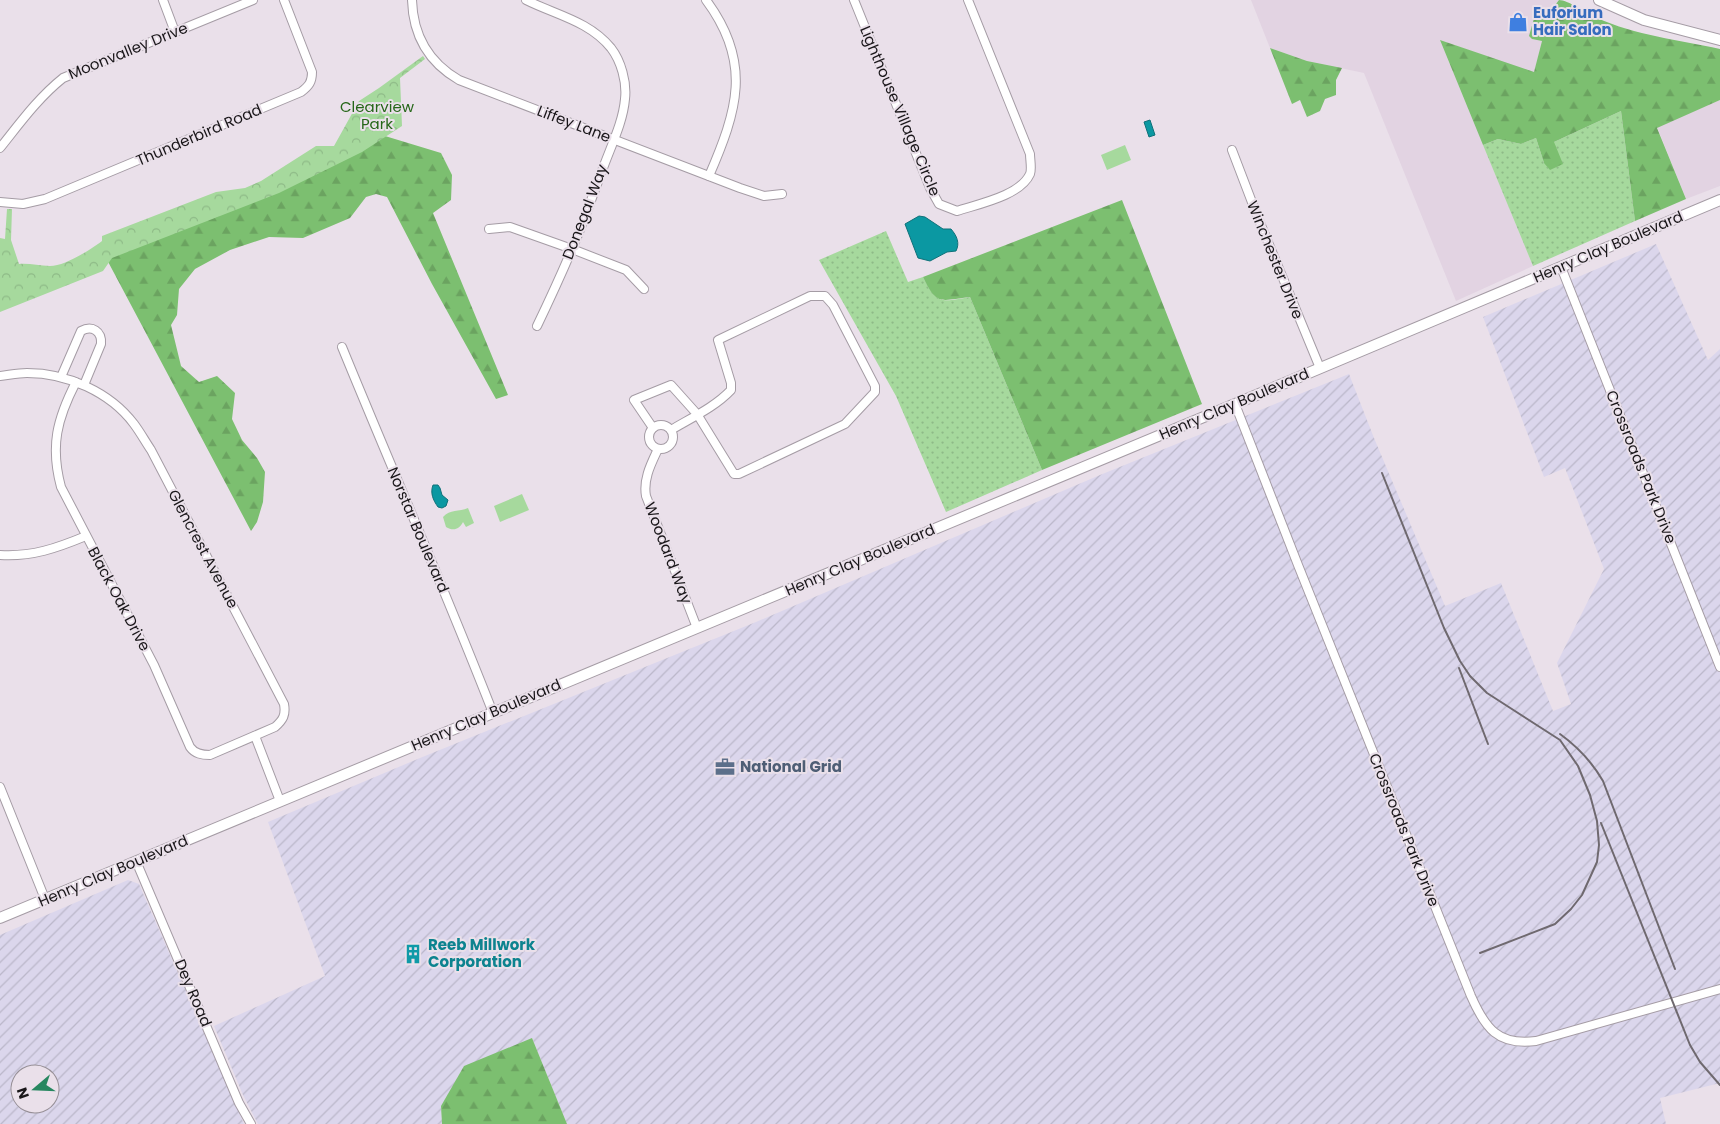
<svg xmlns="http://www.w3.org/2000/svg" width="1720" height="1124" font-family="Poppins,sans-serif">
	<style>
		.built { fill: #e2d3e2 }
		.industrial { fill: url(#industrial-furrows); fill-rule: evenodd }
		.grass { fill: url(#grass-dots) }
		.forest { fill: url(#forest-firs) }
		.park { fill: url(#park-crowns) }
		.garden { fill: #a6d99d }
		.water { fill: #0b98a2; stroke: #0f7179 }
		.lines { fill: none; stroke-linecap: round; stroke-linejoin: round }
		.street-casing { stroke: #a59ca5; stroke-width: 10 }
		.secondary-casing { stroke: #a59ca5; stroke-width: 12 }
		.street { stroke: #fff; stroke-width: 8 }
		.secondary { stroke: #fff; stroke-width: 10 }
		.rail { stroke: #6f696f; stroke-width: 2 }
		.labels { text-anchor: middle; stroke-width: 4; stroke-linejoin: round; paint-order: stroke }
		.shop-label { font-size: 15px; font-weight: bold; fill: #366cbe; stroke: #eae0ea; text-anchor: start }
		.street-label { font-size: 15px; fill: #191619; stroke: #eae0ea }
		.park-label { font-size: 15px; fill: #256618; stroke: #eae0ea }
		.service-label { font-size: 15px; font-weight: bold; fill: #4e5e75; stroke: #eae0ea; text-anchor: start }
		.culture-label { font-size: 15px; font-weight: bold; fill: #0d838f; stroke: #eae0ea; text-anchor: start }
	</style>
	<defs>
		<pattern id="industrial-furrows" width="10" height="10" patternUnits="userSpaceOnUse" patternTransform="scale(1.25)"><rect width="10" height="10" fill="#dbd6ec"/><path d="M-1 1l2-2M0 10L10 0M9 11l2-2" fill="none" stroke="#bbb7ca"/></pattern>
		<pattern id="grass-dots" width="8" height="8" patternUnits="userSpaceOnUse" patternTransform="scale(1.25)"><rect width="8" height="8" fill="#a6d99d"/><path d="M2 2h.1M6 6h.1" fill="none" stroke="#8eba87" stroke-width="1.8" stroke-linecap="round"/></pattern>
		<pattern id="forest-firs" width="22" height="20" patternUnits="userSpaceOnUse" patternTransform="scale(1.25)"><rect width="22" height="20" fill="#7cbf70"/><path d="M5 1l3.5 6h-7zM16 11l3.5 6h-7z" fill="#6ba360"/></pattern>
		<pattern id="park-crowns" width="20" height="18" patternUnits="userSpaceOnUse" patternTransform="scale(1.25)"><rect width="20" height="18" fill="#a6d99d"/><path d="M2 6a3 3 0 1 1 6 0M12 15a3 3 0 1 1 6 0" fill="none" stroke="#8eba87"/></pattern>
	</defs>
	<rect width="100%" height="100%" fill="#eae0ea"/>
	<g class="built">
		<path d="M1251 0H1559L1548 14 1542 13 1532 39 1542 41 1534 73 1440 40 1533 266 1456 301 1364 73 1307 61 1270 48Z"/>
		<path d="M1720 100V186L1686 199 1657 127Z"/>
	</g>
	<g class="industrial">
		<path d="M1656 244 1708 360 1720 349V1083L1660 1098 1666 1124H567L532 1038 441 1106 442 1124H258L243 1095 214 1026 325 976 268 822 420 758 756 622 1100 475 1349 374 1374 438 1445 606 1501 583 1553 711 1571 704 1557 663 1604 569 1565 468 1544 477 1483 317Z"/>
		<path d="M128 880 139 884 244 1124H0V935ZM20 1074H50V1104H20Z"/>
	</g>
	<g class="grass">
		<path d="M1621 111 1635 221 1533 266 1483 145 1498 139 1521 144 1536 138 1544 163 1554 142Z"/>
		<path d="M886 231 908 282 923 277C937 305 941 302 970 297L1042 470 946 512 896 396 819 260Z"/>
	</g>
	<g class="forest">
		<path d="M1559 0C1568 0 1588 14 1597 18 1635 35 1679 40 1720 49V100L1657 128 1686 199 1635 221 1621 111 1554 142 1563 164 1550 170 1544 163 1536 138 1521 144 1498 139 1483 145 1440 40 1534 72 1542 41 1532 39 1529 36 1535 15 1537 12 1548 14Z"/>
		<path d="M1270 48 1307 61 1342 68 1336 80V95L1325 99 1320 111 1307 117 1300 100 1292 104Z"/>
		<path d="M385 136 441 153 452 175 451 200 433 213 508 395 496 399 432 284 387 197 376 194 366 197 350 218 303 238 269 237 230 250 195 269 179 289 177 315 171 325 181 366 199 382 217 376 235 393 232 419 242 440 257 458 265 472 263 502 257 522 251 531 105 256Z"/>
		<path d="M1122 200 1202 404 1042 470 970 297C941 300 937 307 923 277Z"/>
		<path d="M532 1038 567 1124H442L441 1106 464 1066Z"/>
	</g>
	<path class="park" d="M423 56 425 59 400 78 402 126 362 152 279 193 112 258 103 271 0 312V238L5 239 7 209H12L11 240 19 264C29 263 39 266 50 266 65 266 90 250 102 241V236L216 192 245 188 261 181 316 146H334L359 101 379 88Z"/>
	<g class="garden">
		<path d="M1125 145 1131 160 1107 170 1101 155Z"/>
		<path d="M522 494 529 510 500 522 494 506Z"/>
		<path d="M468 508 474 523 466 527 463 522C459 530 453 531 446 527L443 517C450 509 459 512 468 508Z"/>
	</g>
	<g class="water">
		<path d="M1150 120 1155 135 1149 137 1144 122Z"/>
		<path d="M919 216 925 217 943 229H951C957 236 960 243 956 251L947 252 930 261 918 258 905 224Z"/>
		<path d="M433 485H438L440 488 442 495 448 500 446 506 442 508 438 507C433 500 430 493 433 485Z"/>
	</g>
	<g class="lines">
		<defs>
			<g id="street">
				<path d="M163 0 175 32"/>
				<path d="M412 0C413 35 428 62 459 80L740 188 764 196 782 194"/>
				<path d="M526 0C556 15 589 21 611 48 621 61 627 82 625 99 623 123 610 148 602 171 592 197 583 224 572 249 561 275 549 301 537 326"/>
				<path d="M706 0C753 63 737 111 709 176"/>
				<path d="M854 0 930 188 939 204 957 211C978 204 1020 196 1030 174 1032 169 1030 160 1030 154L968 0"/>
				<path d="M0 148C20 123 38 98 63 78L253 0"/>
				<path d="M1232 150 1258 218 1320 368"/>
				<path d="M0 202 23 204 45 199 301 92C309 86 312 82 312 72L284 0"/>
				<path d="M489 229 510 227 572 249 626 270 644 289"/>
				<path d="M1561 267 1720 667"/>
				<path d="M342 347C392 469 445 590 493 713"/>
				<path d="M0 376C9 375 18 373 27 373 67 373 110 392 134 424 140 432 145 441 151 450L284 704C286 715 283 720 275 727L210 755C202 755 195 754 190 747L154 665 61 487C50 446 57 419 76 382"/>
				<path d="M61 377 81 331C92 325 102 331 101 344L84 385"/>
				<path d="M1235 404 1298 565 1471 996C1485 1028 1498 1046 1536 1041L1720 989"/>
				<circle cx="661" cy="437" r="12"/>
				<path d="M653 428 634 400 671 385 697 414 734 474H739L845 424 875 392V386L833 305 825 296H810L718 340 731 383V390C715 407 691 418 671 430"/>
				<path d="M658 449C651 464 643 479 646 496L697 628"/>
				<path d="M0 555C32 557 57 548 86 536"/>
				<path d="M255 736 280 801"/>
				<path d="M0 787 45 899"/>
				<path d="M136 861 239 1103 251 1124"/>
			</g>
			<g id="secondary">
				<path d="M1599 0 1644 20 1720 40"/>
				<path d="M0 918 1235 404 1720 200"/>
			</g>
		</defs>
		<use href="#street" class="street-casing"/>
		<use href="#secondary" class="secondary-casing"/>
		<use href="#street" class="street"/>
		<use href="#secondary" class="secondary"/>
		<g class="rail">
			<path d="M1382 473 1444 628 1460 661 1470 676 1487 693 1560 740 1578 766 1590 795 1597 821 1599 845 1597 862 1582 895 1571 909 1555 924 1480 953"/>
			<path d="M1459 668 1488 744"/>
			<path d="M1560 734C1578 747 1592 762 1603 781L1675 969"/>
			<path d="M1601 823 1690 1045 1700 1062 1720 1085"/>
		</g>
	</g>
	<defs>
		<symbol id="shop-bare" viewBox="-9 -9 18 18"><path d="M-5-2.5h2.3a2.7 3.5 0 0 1 5.4 0H5L5.5 6h-11ZM-1.5-2.5h3a1.5 2.3 0 0 0-3 0Z" fill="#3f7fe0" stroke="#eae0ea" stroke-width="2.5" paint-order="stroke"/></symbol>
		<symbol id="office-bare" viewBox="-9 -9 18 18"><path d="M-6-3h4V-5.5h4V-3h4V5H-6ZM-1-4.5V-3h2v-1.5ZM-6 0V1H6V0Z" fill="#5c6f8a" stroke="#eae0ea" stroke-width="2.5" paint-order="stroke"/></symbol>
		<symbol id="building-bare" viewBox="-9 -9 18 18"><path d="M-4-6H4V6H1V3H-1V6H-4ZM-2.5-4.3h1.7v1.8h-1.7ZM.8-4.3h1.7v1.8H.8ZM-2.5-1h1.7V.8h-1.7ZM.8-1h1.7V.8H.8Z" fill="#0f9aa8" stroke="#eae0ea" stroke-width="2.5" paint-order="stroke"/></symbol>
	</defs>
	<g fill-rule="evenodd">
		<use href="#shop-bare" x="1504" y="8" width="28" height="28"/>
		<use href="#office-bare" x="711" y="753" width="28" height="28"/>
		<use href="#building-bare" x="399" y="940" width="28" height="28"/>
	</g>
	<g class="labels">
		<g class="shop-label">
			<text x="1533" y="18">Euforium<tspan x="1533" dy="17">Hair Salon</tspan></text>
		</g>
		<g class="street-label">
			<text transform="translate(128 51) rotate(-22)" y="5">Moonvalley Drive</text>
			<text transform="translate(900 111) rotate(67)" y="5">Lighthouse Village Circle</text>
			<text transform="translate(574 124) rotate(21)" y="5">Liffey Lane</text>
			<text transform="translate(199 135) rotate(-23)" y="5">Thunderbird Road</text>
			<text transform="translate(585 212) rotate(-69)" y="5">Donegal Way</text>
			<text transform="translate(1608 247) rotate(-23)" y="5">Henry Clay Boulevard</text>
			<text transform="translate(1275 260) rotate(68)" y="5">Winchester Drive</text>
			<text transform="translate(1234 404) rotate(-23)" y="5">Henry Clay Boulevard</text>
			<text transform="translate(1641 467) rotate(68)" y="5">Crossroads Park Drive</text>
			<text transform="translate(418 530) rotate(67)" y="5">Norstar Boulevard</text>
			<text transform="translate(203 549) rotate(62)" y="5">Glencrest Avenue</text>
			<text transform="translate(668 553) rotate(69)" y="5">Woodard Way</text>
			<text transform="translate(860 560) rotate(-23)" y="5">Henry Clay Boulevard</text>
			<text transform="translate(119 599) rotate(62)" y="5">Black Oak Drive</text>
			<text transform="translate(486 715) rotate(-23)" y="5">Henry Clay Boulevard</text>
			<text transform="translate(1404 830) rotate(68)" y="5">Crossroads Park Drive</text>
			<text transform="translate(113 871) rotate(-23)" y="5">Henry Clay Boulevard</text>
			<text transform="translate(193 993) rotate(67)" y="5">Dey Road</text>
		</g>
		<g class="park-label">
			<text x="377" y="112">Clearview<tspan x="377" dy="17">Park</tspan></text>
		</g>
		<g class="service-label">
			<text x="740" y="772">National Grid</text>
		</g>
		<g class="culture-label">
			<text x="428" y="950">Reeb Millwork<tspan x="428" dy="17">Corporation</tspan></text>
		</g>
	</g>
	<g transform="translate(35 1089) rotate(251)"><circle r="24" fill="#eae0ea" stroke="#968f96"/>
	<path d="M0-4L9 19L0 12L-9 19Z" fill="#278760"/>
	<text y="-8" font-size="14" font-weight="bold" text-anchor="middle" fill="#191619">N</text>
	</g>
</svg>
